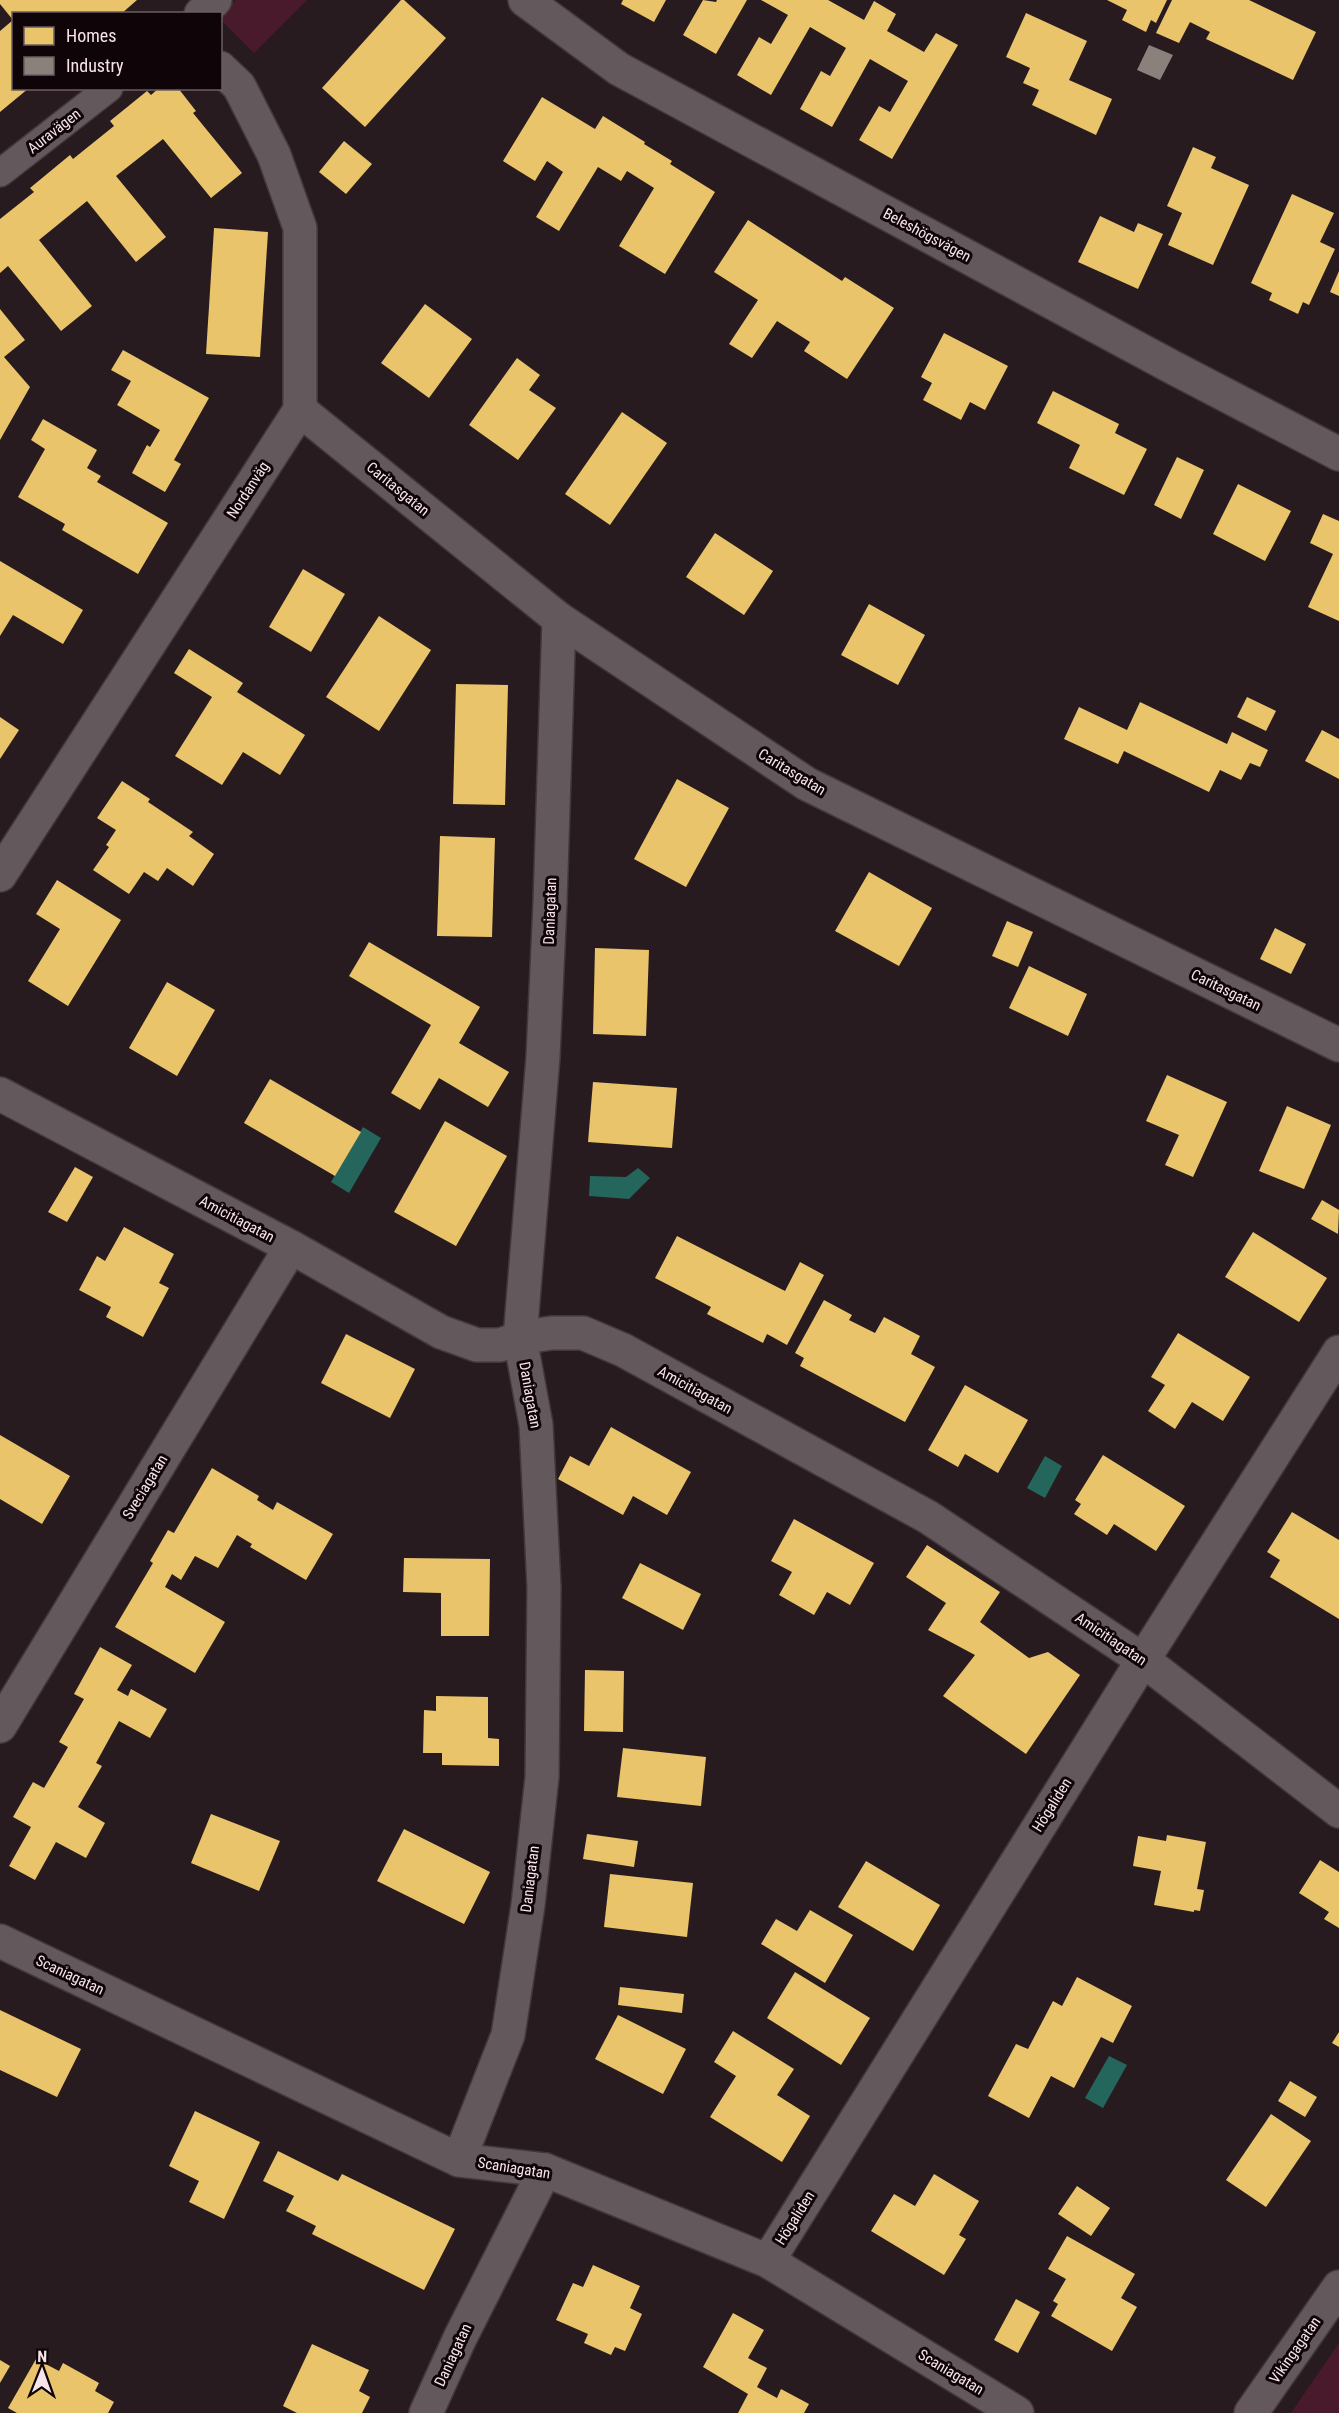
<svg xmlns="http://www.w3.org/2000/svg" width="1339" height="2413" font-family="'Roboto Condensed',sans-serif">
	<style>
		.green { fill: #481a2b }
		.water { fill: #24655c }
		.homes { fill: #e9c46a }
		.industry { fill: #8a817c }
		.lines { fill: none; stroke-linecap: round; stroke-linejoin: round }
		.pedestrian-casing { stroke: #42373a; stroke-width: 30 }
		.minor-casing { stroke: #42373a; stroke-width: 36 }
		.pedestrian { stroke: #63585b; stroke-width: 27 }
		.minor { stroke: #63585b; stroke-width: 33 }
		.labels { text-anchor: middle; stroke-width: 6; stroke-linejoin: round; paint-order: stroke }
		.street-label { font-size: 15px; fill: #f7e4e9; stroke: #0f0508 }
	</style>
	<rect width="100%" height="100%" fill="#281b1f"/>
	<g class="green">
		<path d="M236 0H307L254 53 221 20 220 16Z"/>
		<path d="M1339 2343V2413H1291Z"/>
	</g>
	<g class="water">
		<path d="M363 1127 381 1138 349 1193 331 1182Z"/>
		<path d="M638 1168 650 1178 629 1199 589 1196 590 1176 626 1177Z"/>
		<path d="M1045 1456 1062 1466 1045 1498 1027 1488Z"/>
		<path d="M1109 2056 1127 2065 1103 2108 1085 2098Z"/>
	</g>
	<g class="homes">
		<path d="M0 0H137L121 14H14V88H29L0 112V31L13 20 0 4Z"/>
		<path d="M401 0H404L446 38 365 127 322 88Z"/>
		<path d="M623 0H666L654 22 621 4Z"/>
		<path d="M703 0 716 2 717 0H747L716 54 683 35Z"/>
		<path d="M761 0H828L864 20 874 1 896 14 887 31 924 52 936 33 958 45 892 159 859 140 879 106 890 112 908 81 870 59 832 127 800 109 821 71 830 76 846 48 810 27 771 95 737 75 759 37 771 44 788 15Z"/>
		<path d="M1107 0H1167L1156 23 1151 20 1146 32 1122 20 1127 10Z"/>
		<path d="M1172 0H1249L1316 32 1293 80 1206 39 1210 32 1190 22 1179 43 1156 33Z"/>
		<path d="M1026 13 1087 41 1069 80 1112 99 1096 135 1032 105 1039 90 1023 83 1030 68 1006 57Z"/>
		<path d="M159 88H178L196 111 193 113 242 173 211 198 163 139 116 176 166 237 136 262 87 201 39 240 92 306 61 331 8 266 0 273V219L34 192 30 188 70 155 73 159 114 126 110 121 147 91 151 95Z"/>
		<path d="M542 97 595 129 603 116 645 142 644 144 672 161 670 164 715 192 665 274 619 246 654 188 627 171 621 181 598 167 559 231 536 217 563 172 547 161 535 181 503 161Z"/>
		<path d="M344 141 372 164 346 194 319 172Z"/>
		<path d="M1193 147 1216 157 1211 168 1249 185 1213 265 1168 245 1182 213 1167 206Z"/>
		<path d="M1292 194 1334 213 1320 242 1335 249 1309 305 1303 302 1298 314 1269 300 1272 293 1251 283Z"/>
		<path d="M1100 216 1134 232 1138 223 1163 234 1138 289 1078 262Z"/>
		<path d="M748 220 842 281 845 277 894 308 847 379 804 351 810 342 777 321 752 358 729 344 758 300 714 272Z"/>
		<path d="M214 228 268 232 260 357 206 354Z"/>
		<path d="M1339 271V296L1330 292Z"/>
		<path d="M425 304 472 339 429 398 381 363Z"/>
		<path d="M0 309 25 340 4 357 30 387 0 440Z"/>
		<path d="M944 333 1008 366 985 410 970 402 961 420 923 400 932 383 921 377Z"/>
		<path d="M123 350 209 398 174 460 181 464 165 492 132 473 147 445 150 447 160 430 117 405 131 381 111 370Z"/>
		<path d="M517 358 540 375 529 390 556 408 518 460 469 425Z"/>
		<path d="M1053 391 1119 424 1115 433 1147 449 1124 495 1069 468 1080 445 1037 423Z"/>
		<path d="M622 412 667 443 610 525 565 494Z"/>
		<path d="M43 419 97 450 87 468 101 476 97 482 168 523 138 574 62 530 65 524 18 497 45 449 31 440Z"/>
		<path d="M1177 457 1204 470 1181 519 1154 505Z"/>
		<path d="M1238 484 1291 511 1265 561 1213 534Z"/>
		<path d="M1323 514 1339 521V621L1308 607 1333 554 1310 543Z"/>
		<path d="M715 533 773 571 744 615 686 577Z"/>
		<path d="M0 561 83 610 63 644 13 615 0 636Z"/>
		<path d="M303 569 345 594 311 652 269 627Z"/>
		<path d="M869 604 925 635 898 685 841 655Z"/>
		<path d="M379 616 431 650 379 731 326 697Z"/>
		<path d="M189 649 243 683 237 692 305 735 280 775 243 752 222 785 175 756 212 697 174 673Z"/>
		<path d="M456 684 508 685 505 805 453 804Z"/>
		<path d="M1247 697 1276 711 1266 731 1237 717Z"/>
		<path d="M1140 702 1227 744 1232 732 1268 750 1260 767 1250 763 1241 780 1220 770 1209 792 1124 751 1118 764 1064 739 1079 707 1127 730Z"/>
		<path d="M0 717 19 730 0 759Z"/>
		<path d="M1322 730 1339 739V779L1305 761Z"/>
		<path d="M677 779 729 808 686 887 634 859Z"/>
		<path d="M122 781 150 799 148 802 193 832 189 836 214 854 193 886 167 868 158 881 144 872 129 894 93 870 109 847 106 845 116 830 97 818Z"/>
		<path d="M440 836 495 838 492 937 437 936Z"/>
		<path d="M869 872 932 908 899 966 835 931Z"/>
		<path d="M57 880 121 920 68 1006 28 981 60 929 36 914Z"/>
		<path d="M1007 921 1033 932 1018 967 992 956Z"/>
		<path d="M1275 928 1306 944 1291 974 1260 959Z"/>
		<path d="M369 942 480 1007 459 1043 509 1072 488 1107 439 1078 420 1110 391 1093 431 1025 349 976Z"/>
		<path d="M595 948 649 950 646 1036 593 1034Z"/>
		<path d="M1029 966 1087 994 1068 1036 1009 1008Z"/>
		<path d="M167 982 215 1010 177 1076 129 1048Z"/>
		<path d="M1167 1075 1227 1102 1193 1177 1165 1165 1179 1135 1146 1121Z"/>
		<path d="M270 1079 361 1132 335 1176 244 1123Z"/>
		<path d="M593 1082 677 1088 672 1148 588 1142Z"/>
		<path d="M1287 1106 1331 1125 1304 1189 1259 1171Z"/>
		<path d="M445 1121 507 1156 456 1246 394 1212Z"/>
		<path d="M75 1167 93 1177 67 1222 48 1212Z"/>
		<path d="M1322 1200 1339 1210 1338 1234 1311 1219Z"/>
		<path d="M124 1227 174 1254 159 1283 169 1288 143 1337 106 1317 111 1307 79 1290 97 1256 105 1261Z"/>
		<path d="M1253 1232 1327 1278 1299 1322 1225 1277Z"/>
		<path d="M677 1236 785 1291 800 1262 824 1275 787 1345 767 1334 763 1343 707 1314 711 1307 655 1278Z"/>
		<path d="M824 1300 852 1315 849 1320 875 1333 884 1317 920 1336 911 1354 935 1367 905 1422 800 1366 804 1358 795 1353Z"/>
		<path d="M1178 1333 1250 1377 1223 1421 1192 1402 1175 1429 1148 1411 1165 1385 1151 1377Z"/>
		<path d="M346 1334 415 1369 390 1418 321 1383Z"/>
		<path d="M965 1385 1028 1420 998 1473 965 1454 958 1467 928 1450Z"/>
		<path d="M611 1427 691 1472 667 1515 633 1496 623 1515 558 1479 570 1456 589 1466Z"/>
		<path d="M0 1435 70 1476 42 1524 0 1499Z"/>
		<path d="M1103 1455 1185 1506 1156 1551 1114 1524 1107 1535 1074 1514 1081 1504 1075 1500Z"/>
		<path d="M212 1468 259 1496 257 1500 273 1510 277 1502 333 1534 306 1580 250 1547 252 1544 237 1535 218 1568 195 1556 181 1580 172 1574 165 1587 225 1622 195 1673 115 1627 153 1563 150 1561 168 1530 174 1533Z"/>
		<path d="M1292 1512 1339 1540V1619L1270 1577 1280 1560 1267 1552Z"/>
		<path d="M794 1519 874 1563 850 1605 827 1592 814 1615 779 1595 792 1572 771 1561Z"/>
		<path d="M927 1545 1000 1592 980 1622 1029 1658 1048 1652 1080 1675 1026 1754 943 1696 975 1655 928 1630 946 1603 906 1577Z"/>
		<path d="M404 1558 490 1559 489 1636H441V1593L403 1592Z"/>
		<path d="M640 1563 701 1594 683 1630 622 1598Z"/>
		<path d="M100 1647 132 1665 117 1690 128 1696 131 1689 167 1709 150 1738 119 1721 96 1763 102 1766 78 1807 105 1823 86 1858 56 1842 35 1880 9 1866 31 1827 13 1817 33 1782 44 1788 68 1747 59 1742 84 1699 74 1694Z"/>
		<path d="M585 1670 624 1671 623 1732 584 1731Z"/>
		<path d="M436 1696 488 1697V1738L499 1739V1766L442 1765V1753H423L424 1710 436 1711Z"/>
		<path d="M623 1748 706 1757 701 1806 617 1797Z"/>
		<path d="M211 1814 280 1841 259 1891 191 1863Z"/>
		<path d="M404 1829 490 1872 464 1924 377 1881Z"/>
		<path d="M587 1834 638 1841 634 1867 583 1859Z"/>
		<path d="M1167 1835 1206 1842 1197 1889 1204 1890 1200 1911 1194 1910V1912L1154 1905 1161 1871 1133 1866 1138 1836 1166 1841Z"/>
		<path d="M1320 1860 1339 1872V1928L1324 1919 1329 1912 1299 1893Z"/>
		<path d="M866 1861 940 1905 913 1951 838 1907Z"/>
		<path d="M610 1874 693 1883 687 1937 604 1927Z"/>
		<path d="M810 1910 853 1935 825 1983 761 1944 776 1919 797 1931Z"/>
		<path d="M795 1972 870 2018 841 2065 767 2018Z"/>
		<path d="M1077 1977 1132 2006 1113 2043 1101 2037 1074 2088 1051 2076 1029 2118 988 2096 1016 2044 1028 2049 1053 2001 1062 2006Z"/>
		<path d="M620 1987 684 1994 682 2013 618 2005Z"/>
		<path d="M0 2010 81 2049 57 2097 0 2070Z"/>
		<path d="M618 2015 686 2049 663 2094 595 2059Z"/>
		<path d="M733 2031 794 2069 777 2095 810 2116 782 2162 710 2117 736 2076 714 2062Z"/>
		<path d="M1339 2032V2047L1332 2043Z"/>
		<path d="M1290 2081 1317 2097 1305 2117 1278 2101Z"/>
		<path d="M195 2111 260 2142 224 2219 189 2202 199 2181 169 2166Z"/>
		<path d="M1271 2114 1311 2141 1266 2207 1226 2180Z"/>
		<path d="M278 2151 338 2181 342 2174 455 2229 424 2290 312 2234 316 2226 286 2211 294 2196 263 2181Z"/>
		<path d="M934 2174 979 2201 959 2235 966 2239 944 2275 871 2231 894 2194 915 2206Z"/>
		<path d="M1077 2186 1110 2208 1091 2236 1058 2214Z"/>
		<path d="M1067 2236 1135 2274 1121 2298 1137 2307 1112 2351 1051 2316 1058 2304 1053 2301 1066 2279 1048 2269Z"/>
		<path d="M593 2265 640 2286 630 2308 642 2314 625 2351 615 2347 611 2355 584 2343 588 2334 556 2320 573 2283 583 2287Z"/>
		<path d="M1016 2299 1040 2312 1018 2353 994 2340Z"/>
		<path d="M733 2313 764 2330 748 2358 767 2368 757 2387 777 2398 781 2389 809 2404 804 2413H738L748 2394 703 2367Z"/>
		<path d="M312 2344 369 2370 359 2391 370 2397 362 2413H297L283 2406Z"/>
		<path d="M36 2359 59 2371 63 2363 99 2383 95 2391 114 2402 108 2413H17L8 2408Z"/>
		<path d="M0 2360 10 2366 0 2383Z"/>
	</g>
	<path class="industry" d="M1149 45 1173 55 1160 80 1137 70Z"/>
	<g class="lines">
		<defs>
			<path id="pedestrian" d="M0 173 109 88"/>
			<g id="minor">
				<path d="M525 0 619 69 1172 367 1339 454"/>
				<path d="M201 14 215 0"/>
				<path d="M300 410 559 619 807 784 1339 1045"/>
				<path d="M0 875 300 410V228L274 155 239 86 220 68"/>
				<path d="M0 1094 291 1247 441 1332 477 1345H500L520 1338 551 1333H583L623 1350 928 1517 1143 1660 1339 1811"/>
				<path d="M0 1726 291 1247"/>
				<path d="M0 1941 459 2160 545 2170 768 2261 1017 2413"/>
				<path d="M459 2160 508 2035 528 1905 542 1777 544 1587 536 1425 520 1338 543 1057 550 903 559 619"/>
				<path d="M768 2261 1143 1660 1339 1352"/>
				<path d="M426 2413 460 2338 545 2170"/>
				<path d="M1251 2413 1339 2287"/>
			</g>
		</defs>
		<use href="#pedestrian" class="pedestrian-casing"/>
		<use href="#minor" class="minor-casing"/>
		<use href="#pedestrian" class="pedestrian"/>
		<use href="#minor" class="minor"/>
	</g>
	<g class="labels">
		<g class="street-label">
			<text transform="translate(54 131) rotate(-38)" y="5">Auravägen</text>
			<text transform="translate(927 235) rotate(28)" y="5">Beleshögsvägen</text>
			<text transform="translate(398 489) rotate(39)" y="5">Caritasgatan</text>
			<text transform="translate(248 490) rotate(-57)" y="5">Nordanväg</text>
			<text transform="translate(792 772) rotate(31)" y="5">Caritasgatan</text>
			<text transform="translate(550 911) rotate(-88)" y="5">Daniagatan</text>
			<text transform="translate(1226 990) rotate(26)" y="5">Caritasgatan</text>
			<text transform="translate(237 1219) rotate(28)" y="5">Amicitiagatan</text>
			<text transform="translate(695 1390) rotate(29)" y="5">Amicitiagatan</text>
			<text transform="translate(530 1395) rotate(80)" y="5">Daniagatan</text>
			<text transform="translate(145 1487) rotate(-59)" y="5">Sveciagatan</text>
			<text transform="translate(1111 1639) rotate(34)" y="5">Amicitiagatan</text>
			<text transform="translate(1052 1805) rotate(-58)" y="5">Högaliden</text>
			<text transform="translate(530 1879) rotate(-83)" y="5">Daniagatan</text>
			<text transform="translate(70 1975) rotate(25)" y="5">Scaniagatan</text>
			<text transform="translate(514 2168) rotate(9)" y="5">Scaniagatan</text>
			<text transform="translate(795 2218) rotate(-58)" y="5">Högaliden</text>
			<text transform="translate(1295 2350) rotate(-55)" y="5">Vikingagatan</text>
			<text transform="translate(453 2355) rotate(-65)" y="5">Daniagatan</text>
			<text transform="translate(951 2372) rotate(31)" y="5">Scaniagatan</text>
		</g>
	</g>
	<rect x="12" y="12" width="210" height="78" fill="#0f0508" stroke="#6c5e62" stroke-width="1.5"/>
	<rect x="24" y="27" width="30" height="18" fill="#e9c46a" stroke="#6c5e62" stroke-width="1.5"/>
	<text x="66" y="42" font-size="18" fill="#f7e4e9">Homes</text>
	<rect x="24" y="57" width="30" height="18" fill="#8a817c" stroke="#6c5e62" stroke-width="1.5"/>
	<text x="66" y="72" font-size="18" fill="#f7e4e9">Industry</text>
	<g transform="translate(42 2371) rotate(1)" stroke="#0f0508" stroke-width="4.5" paint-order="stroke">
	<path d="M0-4.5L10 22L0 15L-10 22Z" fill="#f7e4e9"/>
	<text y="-9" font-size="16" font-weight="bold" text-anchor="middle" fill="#f7e4e9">N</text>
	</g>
</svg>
